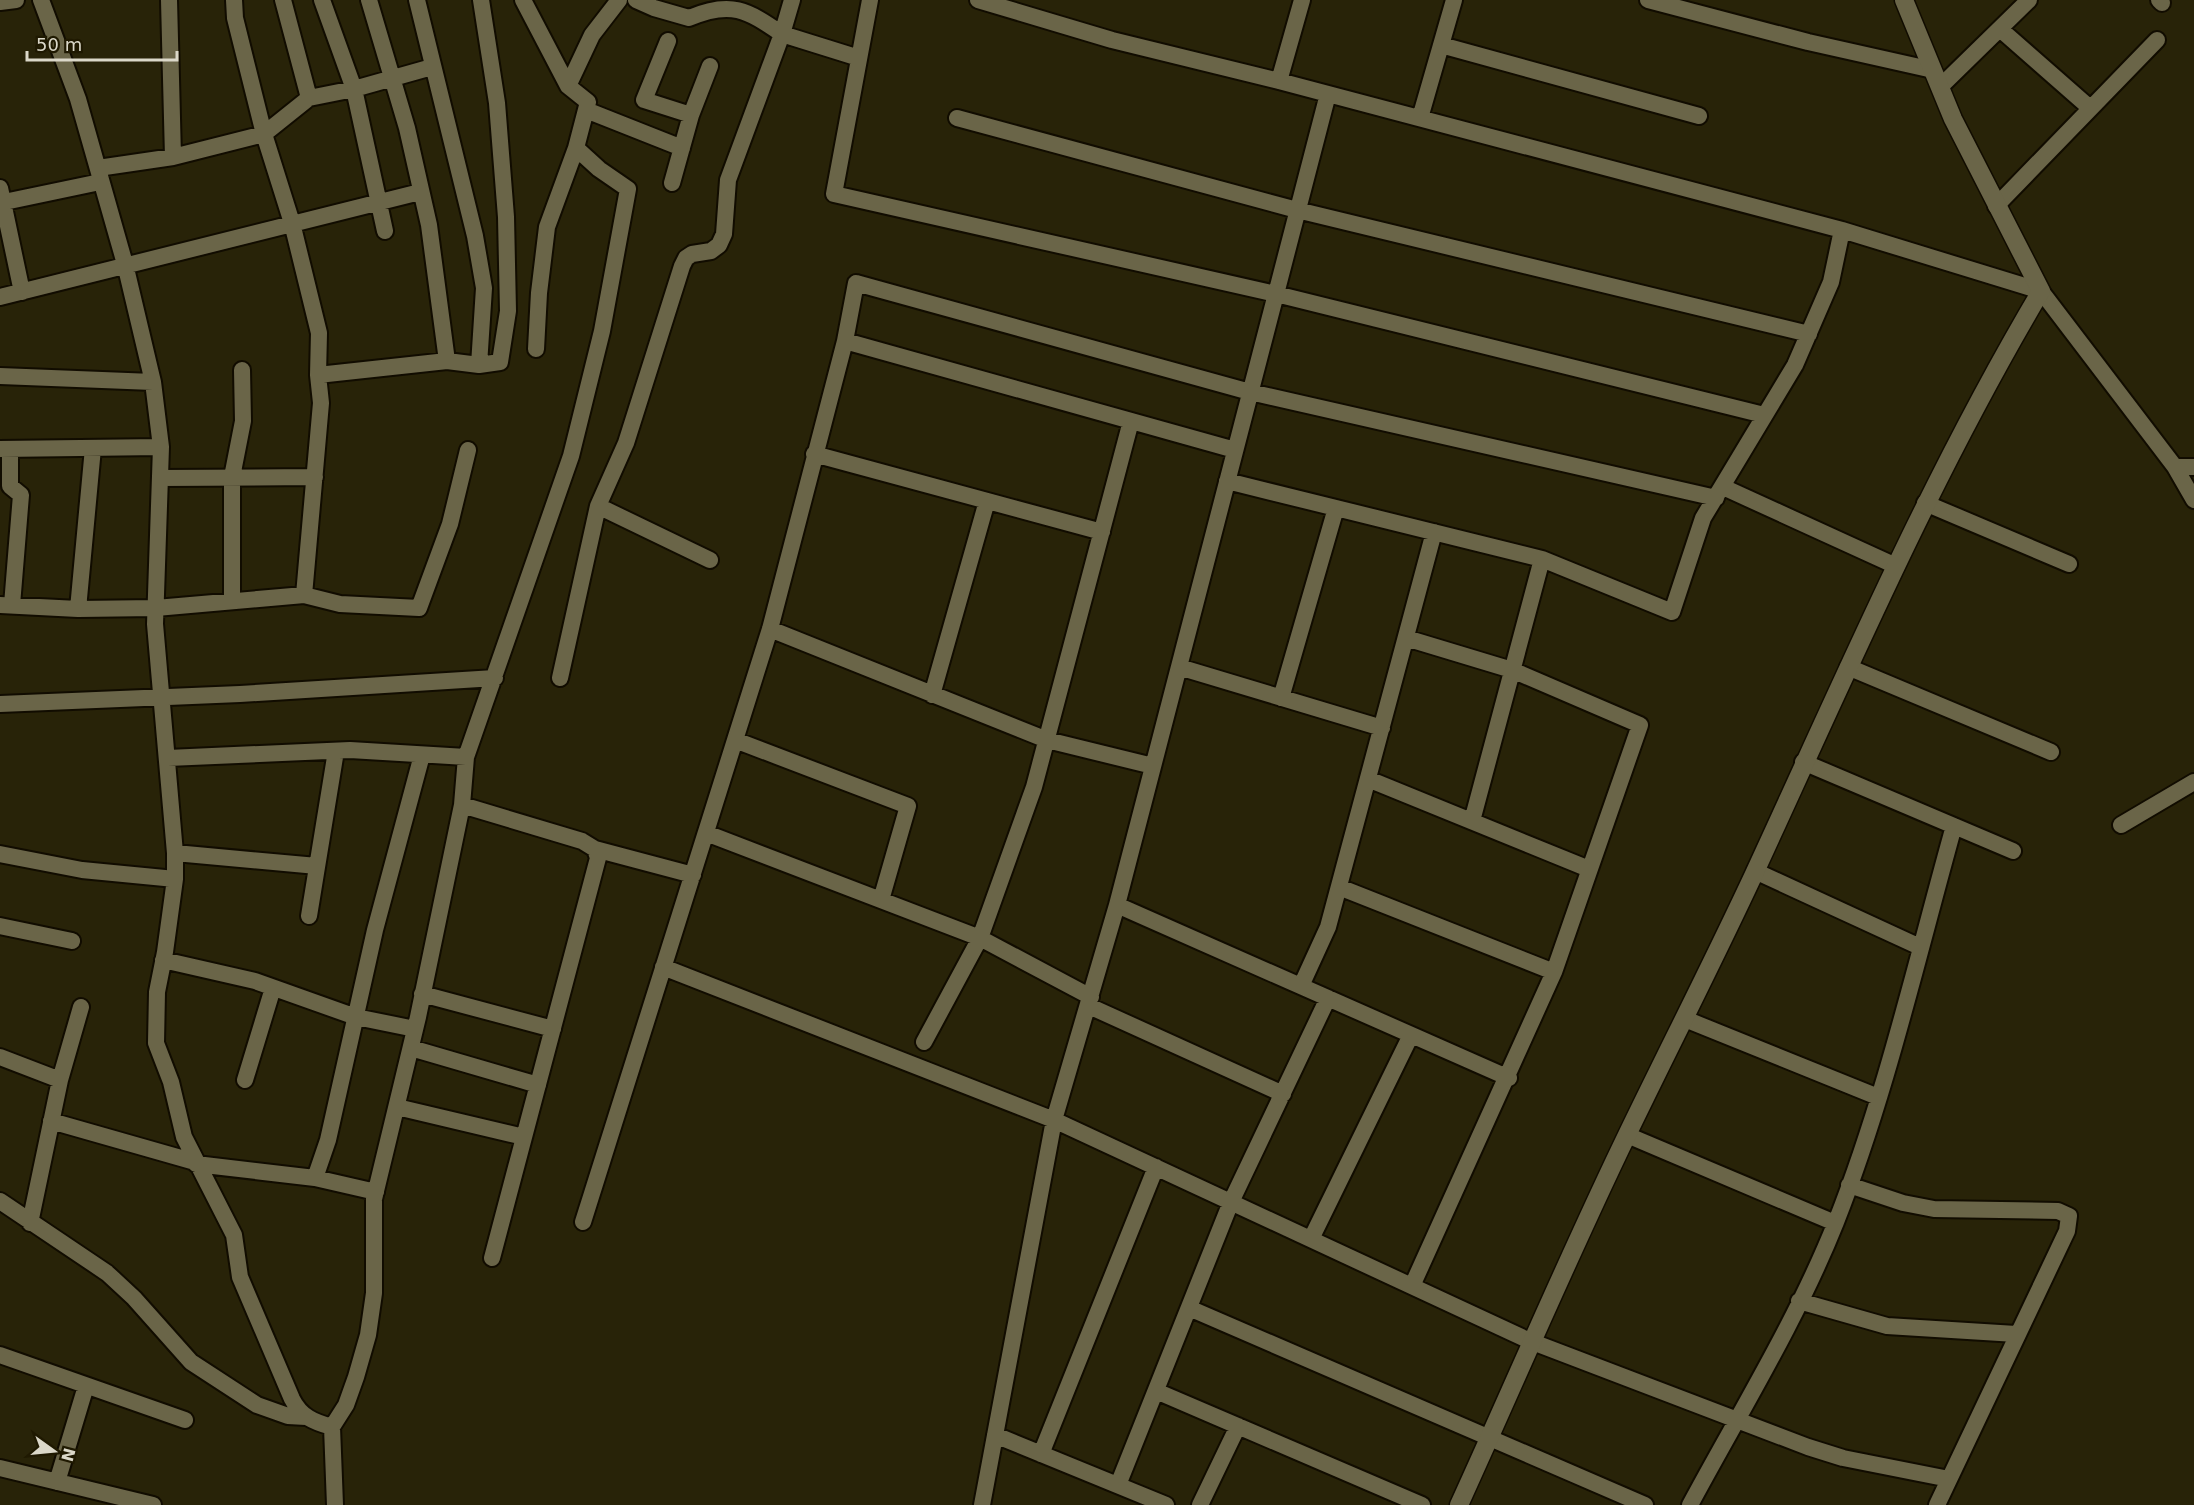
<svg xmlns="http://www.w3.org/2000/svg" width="2194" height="1505" font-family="'DejaVu Sans',sans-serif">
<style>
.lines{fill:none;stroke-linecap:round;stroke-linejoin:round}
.street-casing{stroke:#110c00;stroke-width:20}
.secondary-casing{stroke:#110c00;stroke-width:21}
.street{stroke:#6a6548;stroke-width:16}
.secondary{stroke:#6a6548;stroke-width:18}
</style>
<rect width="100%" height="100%" fill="#282308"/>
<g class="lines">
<defs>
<path id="street" d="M41,0L78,99L125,264L153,382L161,447L155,624L175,853V879L165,952L157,992L156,1043L171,1082L184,1137L234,1235L240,1277L292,1399C301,1417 314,1422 332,1427L335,1505
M169,0L173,157
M234,0L235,18L264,134L292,223L319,333L318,375L321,403L304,595
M283,0L309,98
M322,0L354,89L385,231
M369,0L407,128L429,225L447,361
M417,0L475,236L484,288L479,365
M636,0L654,8L689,18C731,0 747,10 782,34L792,0
M870,0L834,194L1276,294L1764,415
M978,0L1112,40L1279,81L1842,230L2041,291L2175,467L2194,500
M1648,0L1808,42L1933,70
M2159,0L2162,3
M0,2L16,0
M2000,29L2090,108
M668,41L644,100L691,115
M1441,45L1699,116
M1279,81L1302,0
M568,86L592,35L619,0
M1940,87L2029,0
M586,110L682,148
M957,118L1297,210L1809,334
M1420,118L1454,0
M98,168L173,157L264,134L309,98L354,89L432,67
M672,183L691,115L710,66
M0,188L22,292
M0,203L100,182
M1996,206L2157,40
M0,297L420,192
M845,341L1235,450
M536,349L539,293L547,227L576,148
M318,375L447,361L479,365L500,362L508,311L506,217L497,103L481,0
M0,376L153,382
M0,449L161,447
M10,450V486L21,495L12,605
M814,454L1102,532
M2175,467H2194
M160,478L315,477
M1227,481L1542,559L1672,612L1703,518L1795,365L1831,282L1842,230
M1723,487L1896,566
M1925,503L2069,564
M598,506L710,560
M232,601V477L243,421L242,370
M0,605L78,609L156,608L304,595L340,604L419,608L450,524L468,450
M78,609L93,448
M770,629L1047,740L1153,766
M1406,638L1512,670L1640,725L1554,972L1412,1286
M1179,667L1382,728
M1848,667L2051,752
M560,678L598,506L626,443L682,266L686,258L692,254L711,251L719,245L724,234L728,180L782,34L859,58
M932,695L987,501
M1281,698L1336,508
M0,704L240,694L495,678
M735,740L908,806L881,900
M168,758L350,750L466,757
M1803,762L2013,851
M1368,779L1589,869
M462,805L582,841L595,849L598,858L492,1258
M1472,821L1542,559
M2121,825L2194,782
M706,833L980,938L1091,997
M595,849L693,875
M175,853L317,866
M0,854L82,870L175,879
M1755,871L1920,947
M1339,887L1554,972
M1117,905L1509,1078
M309,916L336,751
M0,926L72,941
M163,960L255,981L356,1017L415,1029
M663,967L1054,1120L1530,1341L1808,1447L1843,1458L1949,1479
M1301,986L1328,927L1434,532
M422,994L553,1029
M1089,1006L1283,1094
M1685,1019L1878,1097
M924,1042L980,938L1034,787L1131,421
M411,1048L538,1085
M0,1057L60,1080
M245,1080L273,988
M397,1107L524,1137
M51,1121L195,1162
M1627,1135L1835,1223
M196,1164L315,1178L376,1192
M315,1178L328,1140L375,930L422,755
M1849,1185L1903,1203L1934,1209L2058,1211L2069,1216L2067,1231L1937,1505
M0,1201L107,1273L134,1298L191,1362L257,1405L288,1416L306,1417
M583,1222L770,629L845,341L856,283L1250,392L1716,498
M30,1223L60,1080L81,1007
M1311,1239L1411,1035
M1799,1301L1887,1326L2016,1334
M1189,1308L1645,1505
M0,1355L185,1420
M1156,1391L1422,1505
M332,1427L346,1405L356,1377L368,1335L374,1293V1199L418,1017L462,805L466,757L571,456L602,331L628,189L599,169L576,148L588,102L568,86L523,0
M995,1435L1166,1505
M1041,1454L1156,1167
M0,1468L153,1505
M57,1482L86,1386
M1118,1485L1231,1202L1328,998
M982,1505L1054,1120L1117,905L1328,94
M1200,1505L1238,1426
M1690,1505C1740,1412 1797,1320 1836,1222C1886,1095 1917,958 1954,826"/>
<path id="secondary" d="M1459,1505C1515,1382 1568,1257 1627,1135C1669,1048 1713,962 1754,874C1845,677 1930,478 2041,291L1953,119L1904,0"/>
</defs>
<!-- street casing -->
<use href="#street" class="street-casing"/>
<!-- secondary casing -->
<use href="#secondary" class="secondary-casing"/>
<!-- street -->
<use href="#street" class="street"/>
<!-- secondary -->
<use href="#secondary" class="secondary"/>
</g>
<!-- north arrow -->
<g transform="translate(54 1451) rotate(105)" stroke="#1f1901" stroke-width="4.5" paint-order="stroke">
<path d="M0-4.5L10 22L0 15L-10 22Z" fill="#dbd8c9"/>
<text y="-9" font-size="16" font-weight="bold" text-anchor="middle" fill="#dbd8c9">N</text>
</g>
<!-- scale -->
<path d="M27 51v9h150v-9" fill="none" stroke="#dbd8c9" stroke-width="3"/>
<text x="36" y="51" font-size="18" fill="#dbd8c9" stroke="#1f1901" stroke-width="4.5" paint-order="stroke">50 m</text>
</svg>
